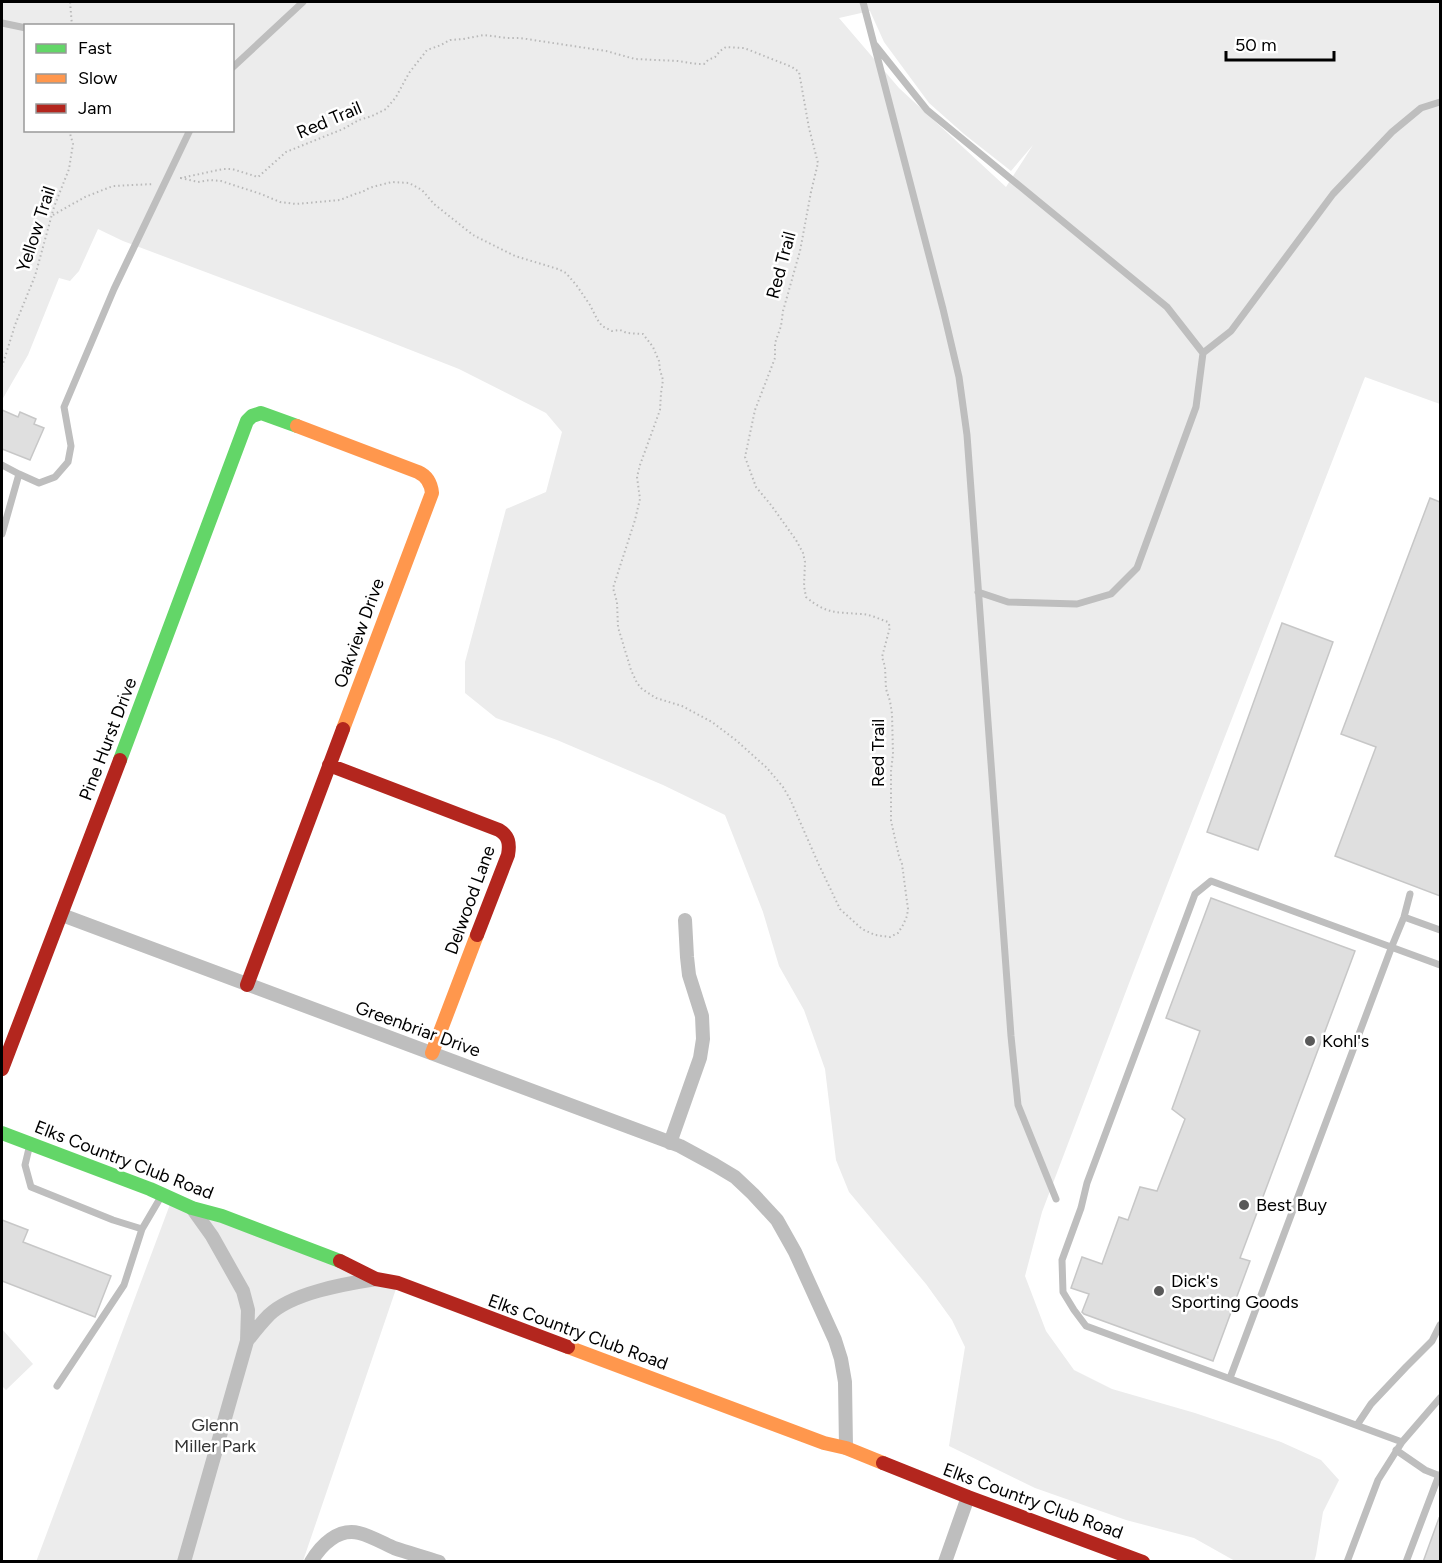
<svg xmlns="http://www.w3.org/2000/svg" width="1442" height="1563" font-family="Figtree,sans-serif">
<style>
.green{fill:#ececec;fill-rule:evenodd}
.building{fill:#dfdfdf;stroke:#c7c7c7;stroke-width:1.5}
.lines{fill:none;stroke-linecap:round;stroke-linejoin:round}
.path{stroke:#b9b9b9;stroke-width:2;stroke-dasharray:1.5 3;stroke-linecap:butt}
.lane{stroke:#bebebe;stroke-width:7}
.street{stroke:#bebebe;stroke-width:14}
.fast{stroke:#63d668;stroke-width:14}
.slow{stroke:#ff974d;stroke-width:14}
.jam{stroke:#b3261e;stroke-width:14}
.poi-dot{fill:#595959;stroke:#fff;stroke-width:2}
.labels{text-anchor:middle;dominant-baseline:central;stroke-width:5;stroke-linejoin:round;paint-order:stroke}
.street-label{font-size:18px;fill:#000;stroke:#fff}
.poi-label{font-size:18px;fill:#000;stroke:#fff;text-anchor:start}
.park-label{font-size:18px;fill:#333;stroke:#fff}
</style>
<rect width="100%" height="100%" fill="#fff"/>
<!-- green -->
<path class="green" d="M2,2H1440V404L1365,377L1136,965L1042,1212L1025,1276L1046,1331L1074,1370L1112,1389L1195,1413L1281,1442L1321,1460L1339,1480L1323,1512L1316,1555L1314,1561H1235L1194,1538L1126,1520L1035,1488L949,1446L965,1347L952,1320L926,1284L849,1192L836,1160L825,1069L804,1010L779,966L763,912L725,815L663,785L557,740L496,718L465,693V662L506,509L546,492L562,432L546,413L459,369L357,329L123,241L98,229L79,271L70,281L59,278L28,355L2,400ZM870,11L884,42L929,103L964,134L1011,171L1033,145L1006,187L899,88L839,18ZM26,26H232V130H26Z
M172,1199L398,1283L303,1561L36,1562Z
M2,1329L33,1364L6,1390L2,1386Z"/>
<!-- building -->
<path class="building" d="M2,410L18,417L20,412L36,419L34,424L44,428L30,460L2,449Z
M1430,498L1440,502V896L1335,856L1376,747L1341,734Z
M1282,623L1333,642L1258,850L1207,832Z
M1211,898L1355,951L1240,1258L1250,1261L1213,1361L1084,1314L1082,1312L1089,1294L1071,1288L1082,1257L1102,1264L1119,1217L1128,1220L1140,1187L1157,1191L1185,1119L1172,1109L1200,1031L1166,1018Z
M2,1220L28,1230L23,1242L111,1276L95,1317L2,1281Z
M1439,1518L1440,1519V1562H1423Z"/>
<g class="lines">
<!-- path -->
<path class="path" d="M70,2L72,26
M180,178H181L223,169H232L258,177L286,152L343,129L359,120L372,116L386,109L396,97L409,73L427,50L441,45L450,40L463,39L484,35L507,38H520L606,51L635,59L678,61L697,64H704L708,60L715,57L720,51L726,47L744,48L792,67L799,72L809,128L818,163L811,192L800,251L783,311L781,326L775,343V358L755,410L745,457L756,487L771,505L796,540L803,553L805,562L804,586L806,597C826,614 836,612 860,614C870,614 879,619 888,622L890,627L882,657L885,667L886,689L890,701L892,714L893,754L891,771V821L899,856L902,864L908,909L907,916L903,925L898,933L890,937L875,935L862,929L840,909L819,865L790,799L783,787L767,768L737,741L712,722L682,706L656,698L642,689L637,683L631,670L618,627L617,602L613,588L635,520L640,499L637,477L640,465L660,410L661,393L663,380L660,370L659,361L653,347L643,334L627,333L620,330L612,331L602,326L597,319L590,305L577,286L566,273L558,269L515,256L473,235L434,204L422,190L409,183L392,182L376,186L369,188L362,192L355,194L340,200L296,204L280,202L261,194L221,181L210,180L198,182L181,178
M53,215L85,197L113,186L154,184
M2,367L15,325L35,276L54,207L69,169L73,144L69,130"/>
<!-- lane -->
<path class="lane" d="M863,2L943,309L959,377L967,435L1011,1036L1018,1105L1056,1199
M2,23L26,28
M875,45L927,110L1167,307L1203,353
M232,68L303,2
M2,465L19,474
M2,534L19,474L39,483L55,477L68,462L71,446L64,407L114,289L190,130
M978,592L1008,602L1077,604L1111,594L1137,568L1196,407L1203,353L1231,331L1333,194L1392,132L1421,108L1440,102
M1404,917L1440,930
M30,1144L25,1165L31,1187L113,1220L142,1229
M1230,1378L1392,946L1404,917L1410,894
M57,1386L124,1285L142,1229L162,1195
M1357,1425L1371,1404L1406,1367L1432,1341L1440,1325
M1402,1442L1086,1326L1074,1310L1063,1292L1062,1260L1081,1208L1087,1183L1195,894L1211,881L1440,965
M1396,1450L1425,1470L1440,1476
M1347,1562L1378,1480L1402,1442L1440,1398
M1406,1562L1439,1475"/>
<!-- street -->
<path class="street" d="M62,915L680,1146L715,1165L735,1177L753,1194L777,1220L795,1252L835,1340L841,1359L845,1382L846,1448
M670,1143L700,1058L703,1039L702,1016L689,975L687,957L685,920
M192,1208L212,1236L243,1291L248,1310L247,1341
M184,1562L247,1341C254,1332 261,1323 269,1315C292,1293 344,1284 376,1279
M311,1562C321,1545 338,1528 359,1533C371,1536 383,1543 394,1548C409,1553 424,1557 439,1562
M945,1562L968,1497"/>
<!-- fast -->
<path class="fast" d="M120,760L247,421L252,416L261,413L297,426
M2,1133L150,1189L192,1208L222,1216L340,1261"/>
<!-- slow -->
<path class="slow" d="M297,426L418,472C427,476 431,483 432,493L343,729
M432,1053L477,935
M568,1347L824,1443L846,1448L883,1463"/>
<!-- jam -->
<path class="jam" d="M329,765L499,830C509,836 510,844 508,855L477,935
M247,985L343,729
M2,1069L120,760
M340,1261L376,1279L398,1283L568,1347
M883,1463L968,1497L1143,1562"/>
</g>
<!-- markers -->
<g class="poi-dot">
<circle cx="1310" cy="1041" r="6"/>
<circle cx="1244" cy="1205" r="6"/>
<circle cx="1159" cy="1291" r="6"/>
</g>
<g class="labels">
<!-- street labels -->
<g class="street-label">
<text transform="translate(329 120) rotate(-23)">Red Trail</text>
<text transform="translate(36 229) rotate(-72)">Yellow Trail</text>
<text transform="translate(781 265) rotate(-75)">Red Trail</text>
<text transform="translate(359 633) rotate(-70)">Oakview Drive</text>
<text transform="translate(108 739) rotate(-69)">Pine Hurst Drive</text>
<text transform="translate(878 753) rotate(-90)">Red Trail</text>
<text transform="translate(470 900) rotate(-70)">Delwood Lane</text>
<text transform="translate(418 1029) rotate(20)">Greenbriar Drive</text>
<text transform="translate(124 1160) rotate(21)">Elks Country Club Road</text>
<text transform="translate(578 1332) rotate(20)">Elks Country Club Road</text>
<text transform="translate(1033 1501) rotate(20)">Elks Country Club Road</text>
</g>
<!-- poi labels -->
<g class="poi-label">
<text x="1322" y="1041">Kohl's</text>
<text x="1256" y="1205">Best Buy</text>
<text x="1171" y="1281">Dick's<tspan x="1171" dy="21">Sporting Goods</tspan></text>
</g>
<!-- park labels -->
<g class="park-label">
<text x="215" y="1425">Glenn<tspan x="215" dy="21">Miller Park</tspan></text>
</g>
</g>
<!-- border -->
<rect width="1442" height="1563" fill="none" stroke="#000000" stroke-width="6"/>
<!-- legend -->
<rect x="24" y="24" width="210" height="108" fill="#ffffff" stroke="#999999" stroke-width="1.5"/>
<rect x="36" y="44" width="30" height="9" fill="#63d668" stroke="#999999" stroke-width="1.5"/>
<text x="78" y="54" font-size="18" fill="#000000">Fast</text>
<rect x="36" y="74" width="30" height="9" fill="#ff974d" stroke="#999999" stroke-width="1.5"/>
<text x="78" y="84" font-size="18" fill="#000000">Slow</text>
<rect x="36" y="104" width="30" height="9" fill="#b3261e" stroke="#999999" stroke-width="1.5"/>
<text x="78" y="114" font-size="18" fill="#000000">Jam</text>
<!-- scale -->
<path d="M1226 51v9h108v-9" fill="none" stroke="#000000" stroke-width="3"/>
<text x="1235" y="51" font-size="18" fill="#000000" stroke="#ffffff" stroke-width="4.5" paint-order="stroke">50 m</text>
</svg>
